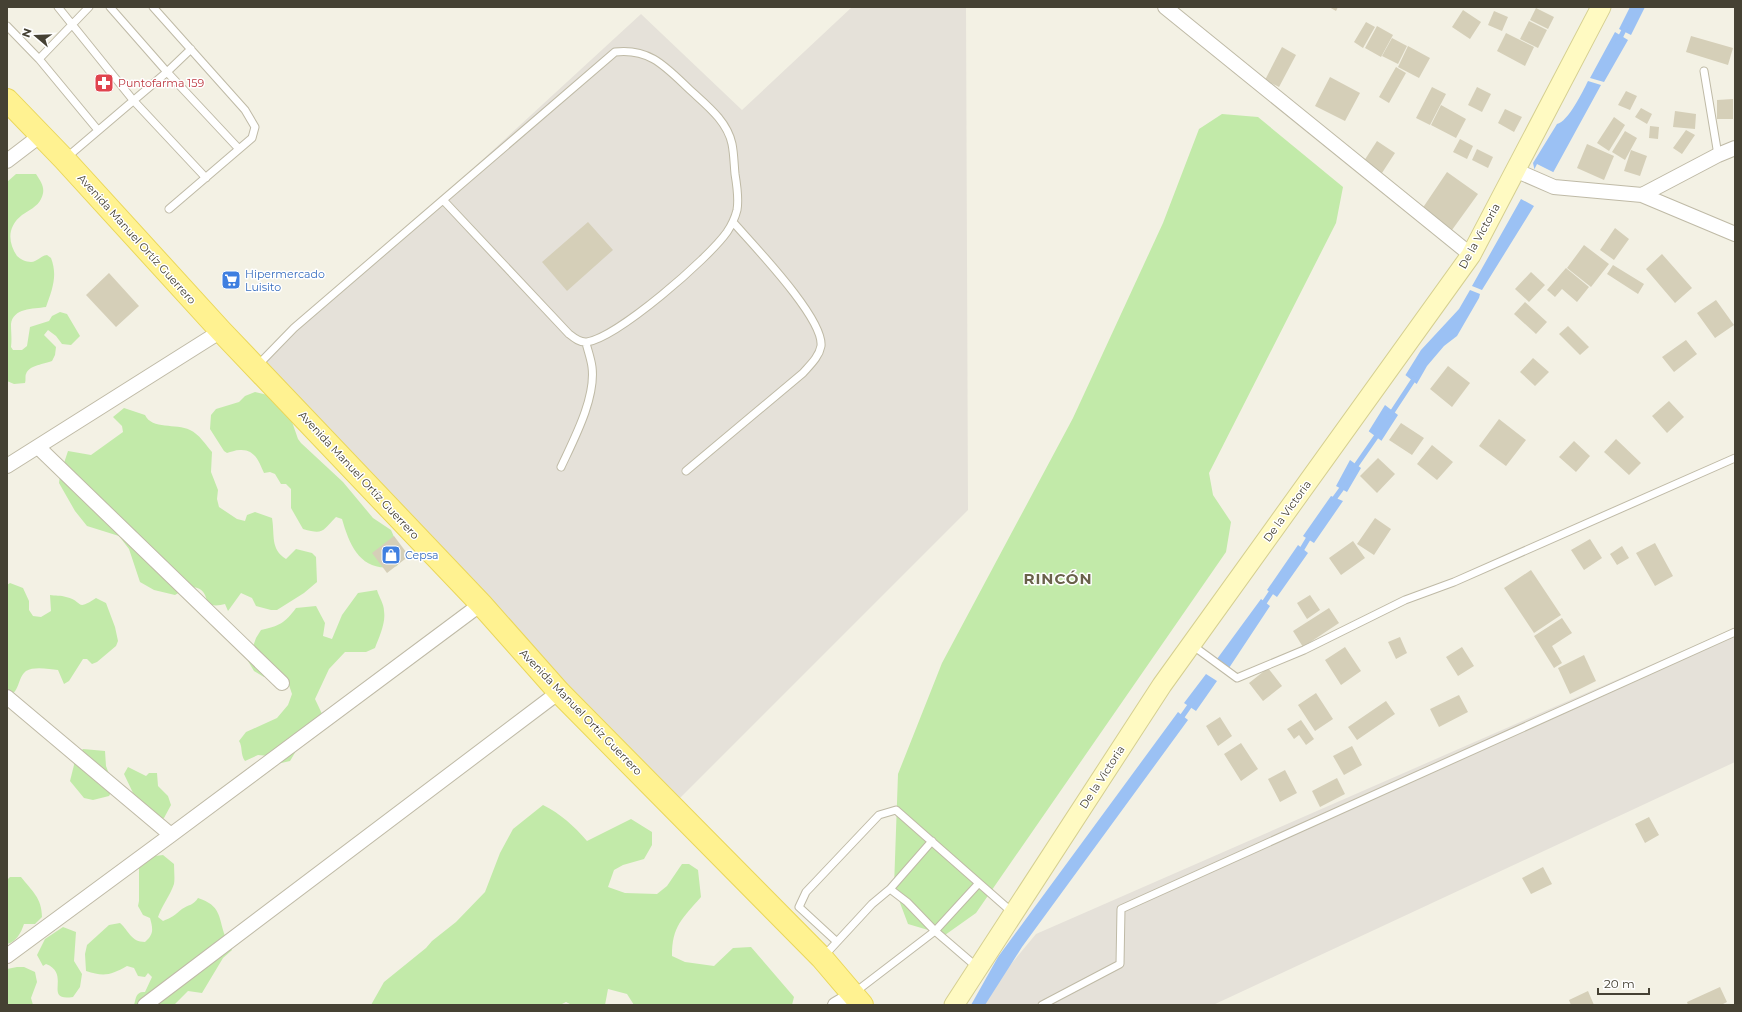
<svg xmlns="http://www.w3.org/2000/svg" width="1742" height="1012" font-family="Montserrat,sans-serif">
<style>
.industrial{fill:#e5e1d9}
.green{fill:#c2eaa9}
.water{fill:#9bc1f4}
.pier{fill:#f3f1e4}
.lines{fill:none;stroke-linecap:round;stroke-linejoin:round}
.stream{stroke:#9bc1f4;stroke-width:5}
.building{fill:#d5cfb8}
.lane-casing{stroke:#bfbaa6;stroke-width:9}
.street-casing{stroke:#bfbaa6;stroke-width:16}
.secondary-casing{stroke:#d5cf90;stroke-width:21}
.primary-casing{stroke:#ead75a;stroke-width:24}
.lane{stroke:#fff;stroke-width:7}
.street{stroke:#fff;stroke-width:14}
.secondary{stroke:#fffac2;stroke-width:19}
.primary{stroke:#fff291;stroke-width:22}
.labels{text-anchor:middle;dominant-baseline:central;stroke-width:3;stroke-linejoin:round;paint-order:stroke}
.health-label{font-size:11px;fill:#be3a42;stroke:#fff;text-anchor:start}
.street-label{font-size:11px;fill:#454133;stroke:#fff}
.shop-label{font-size:11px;fill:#366cbe;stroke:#fff;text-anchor:start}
.district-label{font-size:15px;font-weight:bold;letter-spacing:1px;fill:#69614a;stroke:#fff}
</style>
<rect width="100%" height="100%" fill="#f3f1e4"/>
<!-- industrial -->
<path class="industrial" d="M852,7H966L968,510L672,806L257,367L641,14L742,110Z
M1735,628V762L1213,1005H977L1036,934Z"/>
<!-- green -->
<path class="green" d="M1222,114L1258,117L1343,187L1336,223L1209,473L1213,495L1231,522L1226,552L976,913L945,935L908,924L894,887L898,774L942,663L1073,418L1163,223L1199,129Z
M16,174H36C42,183 46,189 41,199C38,206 28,211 22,215C8,226 7,241 17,256C20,259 26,262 31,262C37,262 40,256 47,255L51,258C58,276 52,290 46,307C33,309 13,308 11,324C11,332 12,339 11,347L13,350H22L27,346L30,327L49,321L52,316L60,312L67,314L80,336L71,345L62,344L56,336L48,330L44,335L56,347L55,355L52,361C45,364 29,365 26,374C25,376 26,380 25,383L14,384L7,381V182Z
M255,392L272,396L290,416L298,439L301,443L343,482L373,518L391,530L395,539L398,563L397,566C362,574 350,547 342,519L336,517C322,531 324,535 303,529L291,508V489L286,484H281L275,474L270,472L264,473C259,462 255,449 240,450C235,450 231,452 227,453L224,451L210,429L211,415L216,409L239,402L245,396Z
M124,408L145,415C152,430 176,423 190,430C199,434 206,445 212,452L211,472L218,490L217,499L219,507L237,519L245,521L247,515L255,512L272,518C275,535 270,549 286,559L296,549L312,553L316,557L317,582L304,593L277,610H271L256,606L252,598L241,593L228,611L225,604C221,605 216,606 212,605C207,603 207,600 205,595C198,581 184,590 175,595L154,590L140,582L129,549L119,536L87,526L75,511L59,483L60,475L68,451L91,455L123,432L122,426L113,417Z
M10,583L23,588L29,601V610L33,616L41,617L51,611L50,595C55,596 61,595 66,597C84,601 75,612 96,598L106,603L115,627L118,641L116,646L97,662L92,664L87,659H83L69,681L64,684L58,670C49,669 34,666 26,671C17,678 20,694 7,696V585Z
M377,590C379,597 384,604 384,611C386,623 379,637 375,648L366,652H345L329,669L315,699L323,716L299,746L290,761L277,764L269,756L258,755L245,761C240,754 243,747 239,741L246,732L277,718L288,705L292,694L288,682L275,674L264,677L254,671L248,661L256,638L261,630C279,626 285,623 296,608L316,606L325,623L323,636L332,639L342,615L358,593Z
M83,749L105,751L106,766L114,787L109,796L93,800L84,798L70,781L74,765L73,759Z
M128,767L146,776L149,773H157L158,786L168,796L171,805L164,818L156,821L134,795L124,774Z
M543,805C561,814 574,826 587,841L631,819L652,832V845L644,859L623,865L614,870L608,887L625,893L657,894L667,886L682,864H689L698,870L701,897C682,919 672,926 672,956L685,962L714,966L733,948L751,947L794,997L792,1005H634L627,994L608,989L605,1005H572L566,1002L560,1005H371L384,982L426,948L432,941L456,922L485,892L500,853L513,829Z
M163,855L174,864C174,871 175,878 174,884C170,896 162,905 158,917L163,921C171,918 175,915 182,909C188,905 194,905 198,898C221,906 218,915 225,936C227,941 230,945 232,950L223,958L202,993L188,991L174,1005H134C136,998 136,991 145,992L152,977L148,973L145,977L138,976L134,968L127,966C111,975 104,977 86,971L85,954L87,945L109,925L120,923C129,931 131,942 145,942C154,934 153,929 150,918L143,915L138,906L139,901V858Z
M10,877H21C32,891 42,898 42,917L35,924H24C21,933 16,942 7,944V880Z
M63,927L76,932L74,961L82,974L80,987L73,997C42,1002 72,974 46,964L43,966L37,955L45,939Z
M17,967H24L35,972L37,982L31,998L33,1005H7V969Z"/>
<!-- water -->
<path class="water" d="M1630,7H1645L1631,35L1619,29Z
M1615,32L1628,40L1604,82L1590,78Z
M1588,81L1601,85L1549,180L1535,172L1533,163L1557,124C1568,122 1583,91 1588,81Z
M1521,199L1534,206L1482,290L1472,286Z
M1470,290L1480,294L1479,298L1457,336L1444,346L1427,366L1415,387L1403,379L1421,350L1459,309Z
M1385,405L1398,415L1380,443L1367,434Z
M1350,460L1361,468L1347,492L1336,486Z
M1331,496L1343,501L1314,543L1303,536Z
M1298,545L1308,553L1277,597L1267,590Z
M1261,599L1270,606L1229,668L1217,659Z
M1206,674L1217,681L1196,711L1184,703Z
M1178,712L1188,720L1022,947L985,1005H971L998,957Z"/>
<!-- pier -->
<path class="pier" d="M1537,164L1555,173L1551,181L1533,172Z
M1404,374L1418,385L1416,388L1414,389L1402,380Z
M1367,430L1383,442L1381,444L1379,445L1366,435Z"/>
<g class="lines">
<!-- stream -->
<path class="stream" d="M1618,42L1626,26
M1389,417L1414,379
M1353,470L1378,434
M1332,502L1345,484
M1299,554L1311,534
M1262,606L1274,588
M1179,721L1193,701"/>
</g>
<!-- building -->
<path class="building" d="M1329,7H1338L1336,11Z
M1536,8L1554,17L1548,29L1530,20Z
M1463,10L1481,22L1470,39L1452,27Z
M1494,11L1508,17L1502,31L1488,25Z
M1529,21L1547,30L1538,48L1520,39Z
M1366,22L1375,27L1363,48L1354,42Z
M1377,26L1393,35L1381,57L1365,48Z
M1506,33L1534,47L1525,66L1497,51Z
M1691,36L1733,48L1728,65L1686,52Z
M1392,38L1407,46L1398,64L1382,56Z
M1408,46L1430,58L1419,78L1398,67Z
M1282,47L1296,55L1279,87L1265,80Z
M1396,67L1406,73L1389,103L1379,97Z
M1330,77L1360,93L1345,121L1315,106Z
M1432,87L1446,94L1430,125L1416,118Z
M1477,87L1491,94L1482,112L1468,105Z
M1626,91L1637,96L1630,110L1618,105Z
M1733,99V119H1717V100Z
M1441,105L1466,119L1456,138L1431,125Z
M1641,108L1652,114L1647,124L1635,117Z
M1505,109L1522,117L1514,132L1498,123Z
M1675,111L1696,114L1695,129L1673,127Z
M1614,117L1625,125L1609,151L1597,143Z
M1650,126L1659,127L1658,139L1649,138Z
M1686,130L1695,135L1682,154L1673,148Z
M1625,131L1637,138L1625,160L1612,152Z
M1460,139L1473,146L1467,159L1453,152Z
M1377,141L1395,153L1380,176L1362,164Z
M1587,144L1614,156L1604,180L1577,168Z
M1477,149L1493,157L1488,168L1472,160Z
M1631,150L1647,156L1640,176L1624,171Z
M1447,172L1478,194L1452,230L1422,209Z
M588,222L613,250L567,291L542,262Z
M1615,228L1629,239L1614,260L1600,250Z
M1584,245L1609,264L1591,287L1567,268Z
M1662,254L1692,288L1675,303L1646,269Z
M1613,265L1644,284L1638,294L1607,274Z
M1566,268L1589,287L1577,302L1562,289L1555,297L1547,290Z
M1531,272L1545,285L1529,302L1515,289Z
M109,273L139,306L116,327L86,295Z
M1716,300L1734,325L1715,338L1697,313Z
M1525,302L1547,322L1536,334L1514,314Z
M1568,326L1589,347L1580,355L1559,334Z
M1686,340L1697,354L1674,372L1662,357Z
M1533,358L1549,372L1535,386L1520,372Z
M1448,366L1470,383L1452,407L1430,389Z
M1669,401L1684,417L1667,433L1652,416Z
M1499,419L1526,440L1506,466L1479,446Z
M1401,423L1424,438L1412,455L1389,440Z
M1616,439L1641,463L1629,475L1604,452Z
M1574,441L1590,456L1576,472L1559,457Z
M1432,445L1453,462L1437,480L1417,464Z
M1378,458L1395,474L1377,493L1360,476Z
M1375,518L1391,529L1374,555L1357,544Z
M394,536L409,556L387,573L372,553Z
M1590,539L1602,558L1584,570L1571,550Z
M1353,541L1365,558L1341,575L1329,558Z
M1655,543L1673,576L1655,586L1636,553Z
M1622,546L1629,558L1617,565L1610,554Z
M1531,570L1561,615L1534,633L1504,588Z
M1310,595L1320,610L1307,619L1297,603Z
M1329,608L1339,623L1303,647L1293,631Z
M1562,618L1572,633L1552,646L1562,663L1554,668L1534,636Z
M1400,637L1407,653L1396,659L1388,642Z
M1345,647L1361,671L1341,685L1325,660Z
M1462,647L1474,666L1458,676L1446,657Z
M1584,655L1596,681L1570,694L1558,668Z
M1268,668L1282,686L1263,701L1249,683Z
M1316,693L1333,719L1315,731L1298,705Z
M1459,695L1468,712L1439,727L1430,709Z
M1386,701L1395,714L1357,740L1348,727Z
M1220,717L1232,736L1218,746L1206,726Z
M1301,720L1314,739L1306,745L1299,735L1294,739L1287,729Z
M1241,743L1258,769L1241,781L1224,754Z
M1352,746L1362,765L1344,775L1333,756Z
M1285,770L1297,793L1280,802L1268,779Z
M1337,778L1345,794L1320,807L1312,791Z
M1649,817L1659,835L1645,843L1635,824Z
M1543,867L1552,884L1531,894L1522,878Z
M1720,987L1727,1002L1721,1005H1688L1687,1002Z
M1588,991L1594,1005H1571L1569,1000Z"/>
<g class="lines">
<defs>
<path id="lane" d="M58,7L133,100L206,178
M110,7L167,72L239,149
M153,7L245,110L255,127L252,138L169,209
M7,26L39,59L97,129
M39,59L89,7
M1704,71L1718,155
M66,158L167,72L191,49
M258,365L294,328L615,52C649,48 665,66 688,88C705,104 727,120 732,144C734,154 734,164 735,174C737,186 739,199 737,210C735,218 731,226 727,232C708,259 618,337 587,342C580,343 574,338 569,334L444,201
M561,467C574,439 596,398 592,367C591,359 588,351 586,343
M686,471L803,373C810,365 819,357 821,346C824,318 752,244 733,222
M1192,645L1237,678L1304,650L1405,600L1454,582L1735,458
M890,889L932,841
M837,942L799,907L806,892L879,815L896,810L1013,913
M823,957L872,904L890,889L907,902L935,931L978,968
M854,993L935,931L979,883
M1042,1005L1120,964L1121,909L1735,632"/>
<path id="street" d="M1165,7L1471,255
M7,161L41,135
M1515,170L1554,187L1642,195L1718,155L1735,148
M1642,195L1735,234
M38,447L282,683
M7,466L221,331
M7,697L171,835
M7,956L171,835L481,604
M145,1005L559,692
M835,1005L852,995"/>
<path id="secondary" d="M954,1005L1162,685L1471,255L1601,7"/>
<path id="primary" d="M7,100L64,159L221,331L481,604L559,692L822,958L862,1005"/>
</defs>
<!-- lane casing -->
<use href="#lane" class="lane-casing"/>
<!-- street casing -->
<use href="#street" class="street-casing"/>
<!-- secondary casing -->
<use href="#secondary" class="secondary-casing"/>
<!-- primary casing -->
<use href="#primary" class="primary-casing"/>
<!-- lane -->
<use href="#lane" class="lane"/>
<!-- street -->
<use href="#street" class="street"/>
<!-- secondary -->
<use href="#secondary" class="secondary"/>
<!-- primary -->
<use href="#primary" class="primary"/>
</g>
<!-- icons -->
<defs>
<symbol id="pharmacy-square" viewBox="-11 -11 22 22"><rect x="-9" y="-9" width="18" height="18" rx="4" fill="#e0444e" stroke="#fff"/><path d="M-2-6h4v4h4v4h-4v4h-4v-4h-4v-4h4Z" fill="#fff"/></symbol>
<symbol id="supermarket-square" viewBox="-11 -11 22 22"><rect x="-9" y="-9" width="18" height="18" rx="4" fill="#3f7fe0" stroke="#fff"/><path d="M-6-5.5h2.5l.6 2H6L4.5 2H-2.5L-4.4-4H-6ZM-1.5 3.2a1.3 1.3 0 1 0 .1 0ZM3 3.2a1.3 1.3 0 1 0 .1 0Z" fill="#fff"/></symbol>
<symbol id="shop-square" viewBox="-11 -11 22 22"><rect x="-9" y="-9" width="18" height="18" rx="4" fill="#3f7fe0" stroke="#fff"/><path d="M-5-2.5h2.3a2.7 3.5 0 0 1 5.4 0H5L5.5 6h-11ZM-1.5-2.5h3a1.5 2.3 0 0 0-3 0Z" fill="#fff"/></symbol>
</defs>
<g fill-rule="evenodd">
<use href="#pharmacy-square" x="93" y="72" width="22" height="22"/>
<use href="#supermarket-square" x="220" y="269" width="22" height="22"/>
<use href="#shop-square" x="380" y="544" width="22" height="22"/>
</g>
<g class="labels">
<!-- health labels -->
<g class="health-label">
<text x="118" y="83">Puntofarma 159</text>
</g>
<!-- street labels -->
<g class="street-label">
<text transform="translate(1479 236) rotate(-61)">De la Victoria</text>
<text transform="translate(137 239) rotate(48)">Avenida Manuel Ortíz Guerrero</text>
<text transform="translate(359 475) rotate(47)">Avenida Manuel Ortíz Guerrero</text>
<text transform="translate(1287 511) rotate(-54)">De la Victoria</text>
<text transform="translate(581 712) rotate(46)">Avenida Manuel Ortíz Guerrero</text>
<text transform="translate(1102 777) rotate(-57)">De la Victoria</text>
</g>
<!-- shop labels -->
<g class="shop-label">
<text x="245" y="274">Hipermercado<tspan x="245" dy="13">Luisito</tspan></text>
<text x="405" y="555">Cepsa</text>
</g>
<!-- district labels -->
<g class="district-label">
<text x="1058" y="578">RINCÓN</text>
</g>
</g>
<!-- border -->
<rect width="1742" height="1012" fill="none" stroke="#454133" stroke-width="16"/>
<!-- north arrow -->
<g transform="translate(36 36) rotate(289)" stroke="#ffffff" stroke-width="3" paint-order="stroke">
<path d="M0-3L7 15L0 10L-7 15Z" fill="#454133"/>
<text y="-6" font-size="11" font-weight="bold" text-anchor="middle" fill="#454133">N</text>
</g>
<!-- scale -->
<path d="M1598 988v6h51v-6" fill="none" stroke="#454133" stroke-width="2"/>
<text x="1604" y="988" font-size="12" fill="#454133" stroke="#ffffff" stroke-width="3" paint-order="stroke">20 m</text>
</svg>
